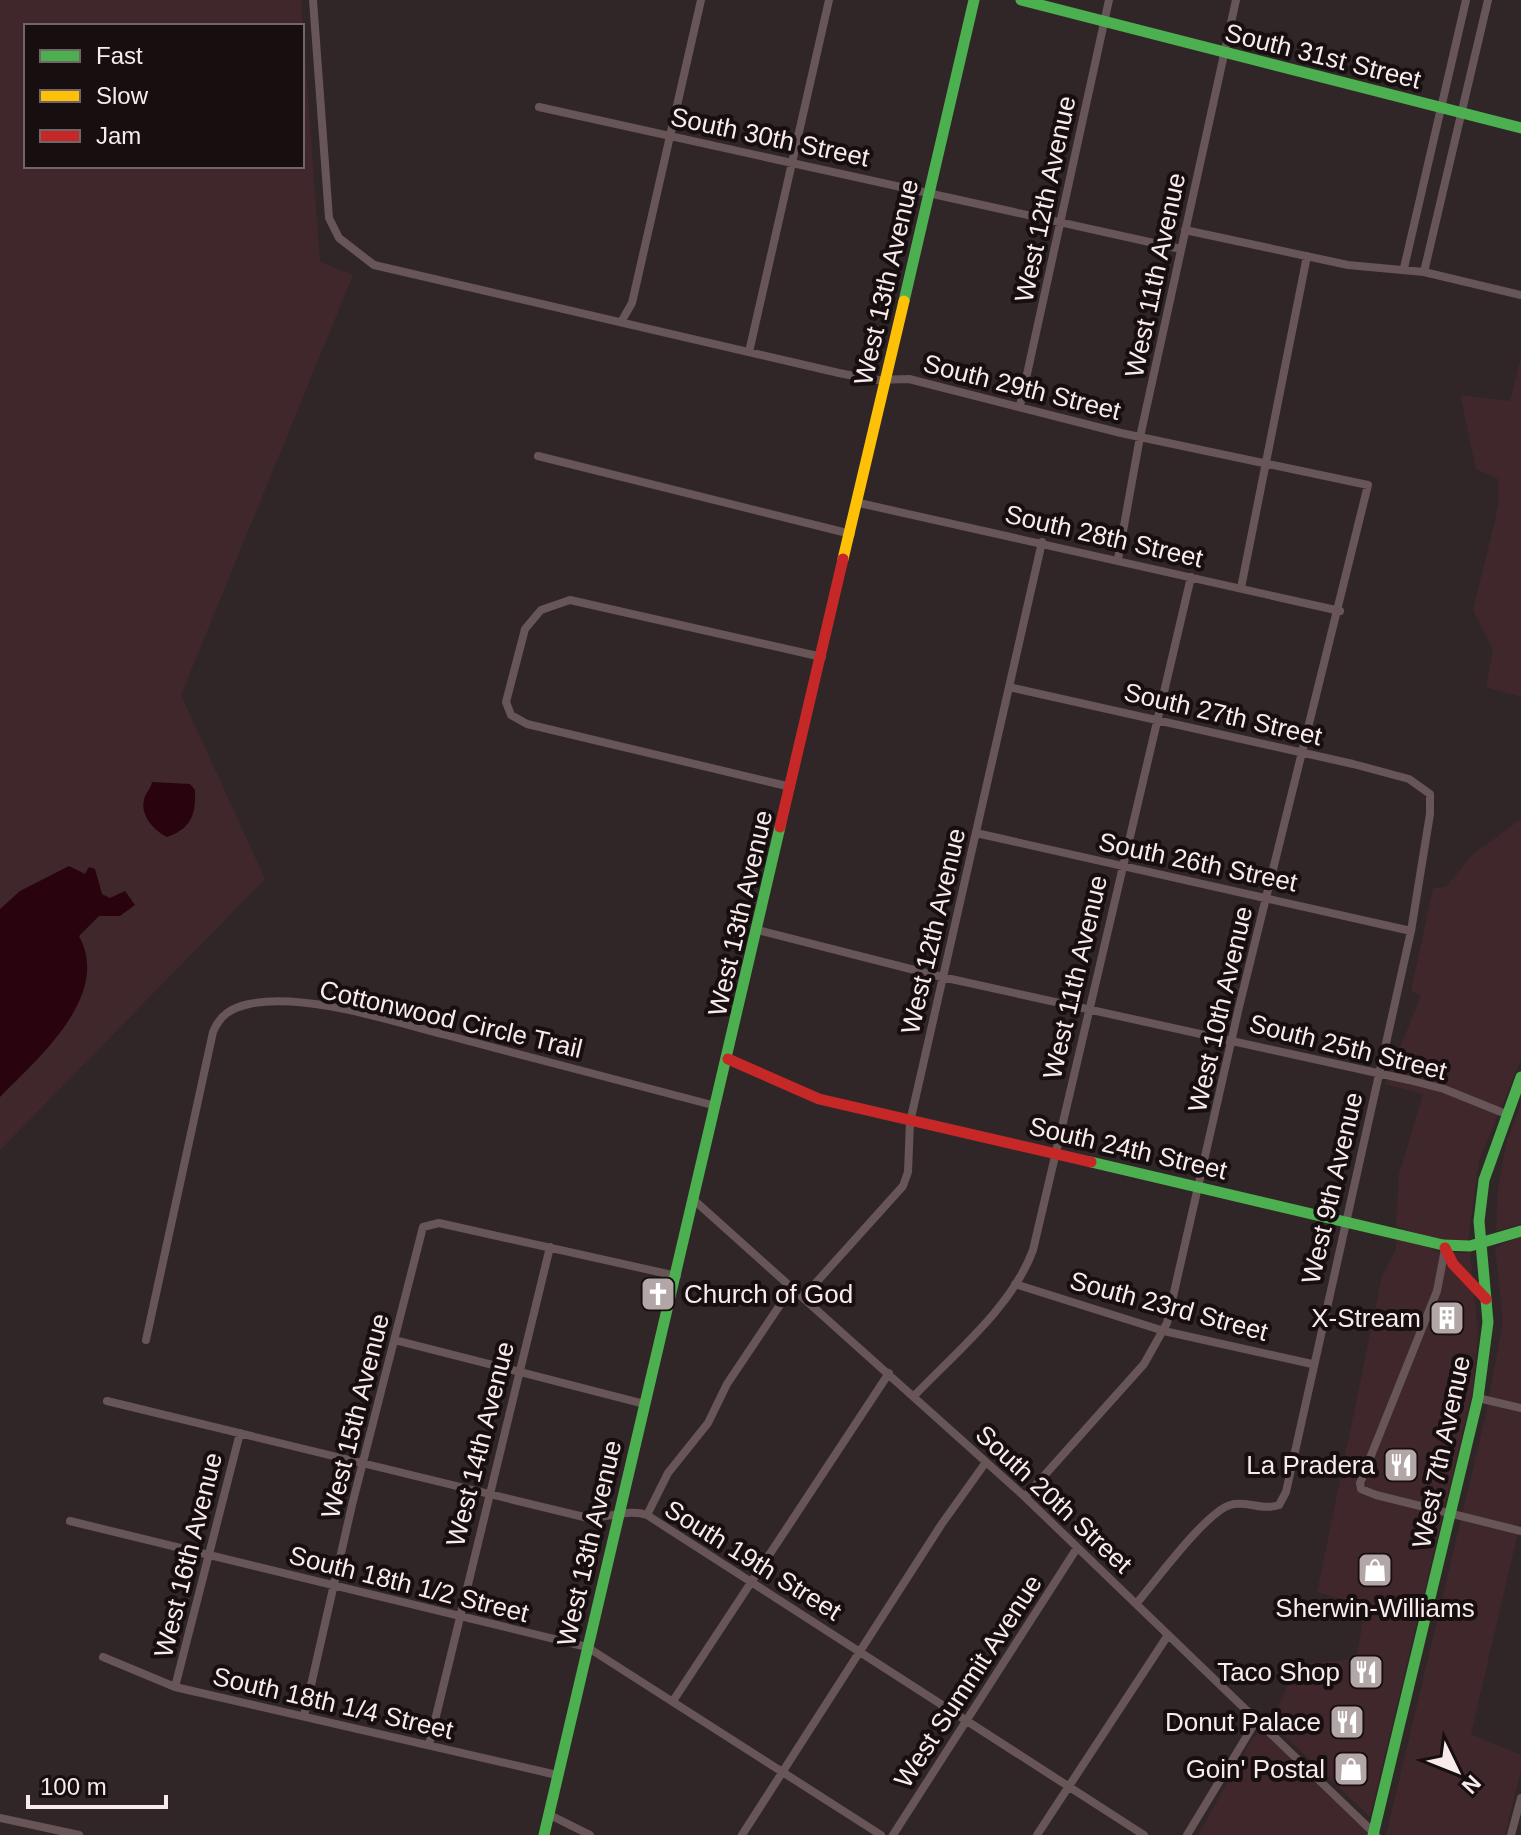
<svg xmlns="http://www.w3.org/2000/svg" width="1521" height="1835" font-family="Arial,sans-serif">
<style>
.built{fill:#3f272b;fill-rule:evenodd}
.water{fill:#29030d}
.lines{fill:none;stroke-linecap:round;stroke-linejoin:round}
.street{stroke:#675558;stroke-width:8}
.fast{stroke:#4caf50;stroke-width:11}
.slow{stroke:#ffc107;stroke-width:11}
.jam{stroke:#c62828;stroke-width:11}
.labels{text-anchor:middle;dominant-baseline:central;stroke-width:8;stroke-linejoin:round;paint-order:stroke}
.street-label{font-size:26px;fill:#f9ebec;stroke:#160e0f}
.poi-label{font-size:26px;fill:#f9ebec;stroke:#160e0f;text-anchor:end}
</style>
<rect width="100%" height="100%" fill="#302628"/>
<!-- built -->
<path class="built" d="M0,0H301L320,262L353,275L181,695L265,879L0,1150ZM26,26H302V166H26Z
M1521,357V697L1486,687L1493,650L1473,610L1499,503L1498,479L1476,469L1460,395L1510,401Z
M1521,819V1060L1479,1161L1468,1242L1444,1243L1396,1226L1399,1174L1423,1094L1385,1084L1421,996L1411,991L1433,888L1446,887L1471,856Z
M1521,1104V1224L1496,1231L1498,1187L1507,1140Z
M1396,1235L1442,1253H1470L1478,1333L1473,1389L1370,1817L1271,1723L1297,1664L1356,1659L1366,1606L1317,1592L1382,1276L1396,1249Z
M1521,1236V1519L1471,1734L1521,1755V1770L1505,1835H1386L1486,1414L1503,1320L1495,1248Z
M1259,1733L1265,1734L1367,1831L1366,1835H1198L1252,1739Z"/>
<!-- water -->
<path class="water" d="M152,782L190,784L195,790C196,815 191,829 167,837C154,831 140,815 144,800C145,793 151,789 152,782Z
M69,866L85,874L89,867L95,869L102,894L110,898L125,891L135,905L120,916H99L79,936C112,996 37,1059 0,1097V909L20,891Z"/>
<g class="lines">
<!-- street -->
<path class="street" d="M313,0L329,218L339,238L374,265L839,373L875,380L909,379L1121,433L1368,485L1239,1007L1167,1323L1144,1364L1025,1497
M539,107L1181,249
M1185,230L1348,265L1424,272L1521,295
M1404,268L1466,0
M1424,272L1488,0
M621,322L632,303L701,0
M749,352L829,0
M1020,406L1109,0
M538,456L851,534
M859,503L1340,611
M1118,559L1140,437L1236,0
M1241,588L1307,256
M1009,687L1353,764L1409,779L1430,794V814L1411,931L1286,1492L1279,1505C1262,1511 1246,1500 1230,1505C1205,1513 1155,1582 1136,1604
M791,787L527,724L511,715L506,702L525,629L541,610L570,600L822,657
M976,833L1411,931
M758,930L942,977L1409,1080L1444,1089L1506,1114
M695,1201L1025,1497L1376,1835
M1445,1249L1437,1291L1360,1483L1361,1489L1376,1495L1521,1531
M1015,1284L1164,1331L1312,1364
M804,1296L903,1186L908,1172L910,1122L1042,542
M146,1340L213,1032C220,1015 231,1008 249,1004C303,992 392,1021 446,1035C536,1059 626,1082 716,1106
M395,1340L645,1404
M914,1396C955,1353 1012,1307 1033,1250L1191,577
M1478,1398L1521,1408
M107,1401L584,1517C605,1520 627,1508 647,1515L1144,1835
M647,1515L668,1473L708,1423L727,1384L792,1287
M70,1521L587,1647L881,1835
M103,1657L175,1687L557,1775
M175,1687L240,1433
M673,1701L889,1373
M304,1716L352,1505L423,1227L439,1223L677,1276
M429,1745L550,1247
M548,1814L590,1835
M0,1818L79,1835
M742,1835L941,1525L986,1462
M893,1835L1077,1548
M1037,1835L1168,1635
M1187,1835L1256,1721
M1511,1835L1521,1798"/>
<!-- fast -->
<path class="fast" d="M1021,0L1521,128
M904,301L974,0
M1091,1162L1443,1245L1470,1246L1521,1231
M544,1835L780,827
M1373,1835L1478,1398L1488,1322L1479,1221L1484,1180L1521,1077"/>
<!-- slow -->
<path class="slow" d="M843,559L904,301"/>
<!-- jam -->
<path class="jam" d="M780,827L843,559
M728,1059L819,1099L1091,1162
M1445,1248L1453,1264L1486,1299"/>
</g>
<!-- icons -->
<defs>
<symbol id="church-square" viewBox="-11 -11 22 22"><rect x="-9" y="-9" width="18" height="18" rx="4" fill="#b3a6a7" stroke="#160e0f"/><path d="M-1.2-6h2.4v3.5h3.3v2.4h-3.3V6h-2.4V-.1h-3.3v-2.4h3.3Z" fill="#fff"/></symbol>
<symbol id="building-square" viewBox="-11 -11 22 22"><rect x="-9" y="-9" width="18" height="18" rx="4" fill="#b3a6a7" stroke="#160e0f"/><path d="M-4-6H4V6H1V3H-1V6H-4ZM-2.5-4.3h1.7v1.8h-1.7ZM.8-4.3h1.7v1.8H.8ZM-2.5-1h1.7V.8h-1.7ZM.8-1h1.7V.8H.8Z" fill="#fff"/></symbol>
<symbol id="restaurant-square" viewBox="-11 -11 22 22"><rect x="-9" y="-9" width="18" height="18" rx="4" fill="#b3a6a7" stroke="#160e0f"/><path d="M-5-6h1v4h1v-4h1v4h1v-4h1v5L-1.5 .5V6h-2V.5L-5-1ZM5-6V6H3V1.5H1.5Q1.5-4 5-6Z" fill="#fff"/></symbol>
<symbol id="shop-square" viewBox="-11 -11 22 22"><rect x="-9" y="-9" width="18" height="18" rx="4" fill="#b3a6a7" stroke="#160e0f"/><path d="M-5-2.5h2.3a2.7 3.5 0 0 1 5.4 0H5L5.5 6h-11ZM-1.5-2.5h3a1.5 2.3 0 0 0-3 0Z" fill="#fff"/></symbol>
</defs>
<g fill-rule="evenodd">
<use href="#church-square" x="638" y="1274" width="40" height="40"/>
<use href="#building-square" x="1427" y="1298" width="40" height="40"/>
<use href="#restaurant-square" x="1381" y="1445" width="40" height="40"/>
<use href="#shop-square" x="1355" y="1550" width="40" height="40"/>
<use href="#restaurant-square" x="1346" y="1652" width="40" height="40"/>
<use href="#restaurant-square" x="1327" y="1702" width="40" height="40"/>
<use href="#shop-square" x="1331" y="1749" width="40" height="40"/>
</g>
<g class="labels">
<!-- street labels -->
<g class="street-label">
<text transform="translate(1323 56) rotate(14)">South 31st Street</text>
<text transform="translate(770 137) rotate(12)">South 30th Street</text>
<text transform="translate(1045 199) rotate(-78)">West 12th Avenue</text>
<text transform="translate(1155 275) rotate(-78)">West 11th Avenue</text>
<text transform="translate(886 282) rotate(-77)">West 13th Avenue</text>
<text transform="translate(1022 387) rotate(14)">South 29th Street</text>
<text transform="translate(1104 536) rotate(13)">South 28th Street</text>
<text transform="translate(1223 714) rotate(13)">South 27th Street</text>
<text transform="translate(1198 862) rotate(12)">South 26th Street</text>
<text transform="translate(740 913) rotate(-77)">West 13th Avenue</text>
<text transform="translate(933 931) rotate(-77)">West 12th Avenue</text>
<text transform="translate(1075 977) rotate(-77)">West 11th Avenue</text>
<text transform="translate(1220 1009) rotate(-77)">West 10th Avenue</text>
<text transform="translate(451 1019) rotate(13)">Cottonwood Circle Trail</text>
<text transform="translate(1348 1047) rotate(14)">South 25th Street</text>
<text transform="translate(1128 1148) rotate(13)">South 24th Street</text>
<text transform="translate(1332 1188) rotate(-77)">West 9th Avenue</text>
<text transform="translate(1169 1306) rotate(15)">South 23rd Street</text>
<text transform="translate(355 1416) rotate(-76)">West 15th Avenue</text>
<text transform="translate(480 1444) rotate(-76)">West 14th Avenue</text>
<text transform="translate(1441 1452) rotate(-78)">West 7th Avenue</text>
<text transform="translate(1054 1499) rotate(43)">South 20th Street</text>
<text transform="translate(589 1543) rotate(-77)">West 13th Avenue</text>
<text transform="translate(188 1555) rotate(-76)">West 16th Avenue</text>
<text transform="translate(753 1560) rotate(32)">South 19th Street</text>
<text transform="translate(409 1584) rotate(14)">South 18th 1/2 Street</text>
<text transform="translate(968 1681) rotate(-57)">West Summit Avenue</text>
<text transform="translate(333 1703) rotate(13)">South 18th 1/4 Street</text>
</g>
<!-- poi labels -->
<g class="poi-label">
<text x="684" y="1294" text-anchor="start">Church of God</text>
<text x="1421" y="1318">X-Stream</text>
<text x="1375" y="1465">La Pradera</text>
<text x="1375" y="1608" text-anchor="middle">Sherwin-Williams</text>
<text x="1340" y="1672">Taco Shop</text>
<text x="1321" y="1722">Donut Palace</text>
<text x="1325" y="1769">Goin' Postal</text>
</g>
</g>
<!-- legend -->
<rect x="24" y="24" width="280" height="144" fill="#160e0f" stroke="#716667" stroke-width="2"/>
<rect x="40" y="50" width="40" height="12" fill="#4caf50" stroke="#716667" stroke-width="2"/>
<text x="96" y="64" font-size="24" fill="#f9ebec">Fast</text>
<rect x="40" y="90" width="40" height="12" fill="#ffc107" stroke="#716667" stroke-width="2"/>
<text x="96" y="104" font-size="24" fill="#f9ebec">Slow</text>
<rect x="40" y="130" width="40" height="12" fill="#c62828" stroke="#716667" stroke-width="2"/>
<text x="96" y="144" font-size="24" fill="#f9ebec">Jam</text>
<!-- north arrow -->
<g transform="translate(1457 1771) rotate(133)" stroke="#160e0f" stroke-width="6" paint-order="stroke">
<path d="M0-6L14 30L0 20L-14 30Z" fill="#f9ebec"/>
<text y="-12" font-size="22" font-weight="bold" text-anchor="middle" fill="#f9ebec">N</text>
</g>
<!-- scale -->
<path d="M28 1795v12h138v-12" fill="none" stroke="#f9ebec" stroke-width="4"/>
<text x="40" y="1795" font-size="24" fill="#f9ebec" stroke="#160e0f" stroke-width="6" paint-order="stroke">100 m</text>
</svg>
